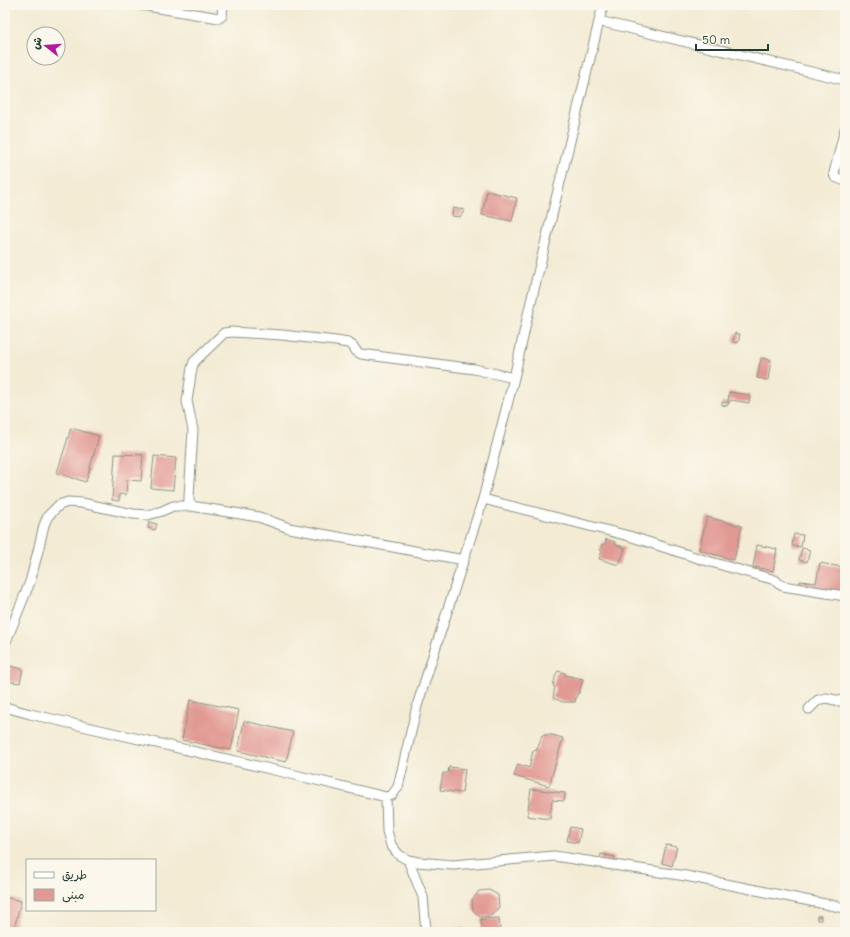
<svg xmlns="http://www.w3.org/2000/svg" width="850" height="937" font-family="Delius,'Playpen Sans Arabic',sans-serif">
<style>
.building{fill:#e19993}
.lines{fill:none;stroke-linecap:round;stroke-linejoin:round}
.street-casing{stroke:#899484;stroke-width:11}
.street{stroke:#fff;stroke-width:9}
</style>
<rect width="100%" height="100%" fill="#fbf7ec"/>
<filter id="ink" filterUnits="userSpaceOnUse"><feTurbulence type="fractalNoise" baseFrequency=".025" numOctaves="2"/><feDisplacementMap in="SourceGraphic" scale="8" xChannelSelector="R" yChannelSelector="G"/><feConvolveMatrix kernelMatrix="1 2 1 2 8 2 1 2 1" color-interpolation-filters="sRGB"/></filter>
<filter id="wash" filterUnits="userSpaceOnUse"><feTurbulence type="fractalNoise" baseFrequency=".012" numOctaves="4" result="noise"/><feDisplacementMap in="SourceGraphic" scale="16" xChannelSelector="R" yChannelSelector="G"/><feGaussianBlur stdDeviation="0.9" result="paint"/><feColorMatrix in="noise" values="0 0 0 0 0 0 0 0 0 0 0 0 0 0 0 0 0 1.4 0 .05"/><feComposite in="paint" operator="in"/></filter>
<g filter="url(#wash)">
<rect width="100%" height="100%" fill="#f3ebd4"/>
<g id="blocks">
<!-- building -->
<path class="building" d="M487,191L517,198L512,221L482,215Z
M453,208L465,210L460,217L452,216Z
M735,333L740,334L738,343L733,342Z
M761,358L771,360L768,380L757,378Z
M729,392L750,395L749,403L731,400L727,406L722,405V402L728,403Z
M71,428L99,436L86,482L57,473Z
M115,454L143,455L141,481L127,480L126,495L119,494V501L112,500Z
M154,456L176,458L173,490L151,488Z
M707,517L742,526L734,560L699,550Z
M149,522L157,524L155,530L148,528Z
M794,534L803,535L801,547L792,546Z
M606,539L615,542V544L625,548L619,565L599,559L602,551L600,550L602,544H605Z
M757,545L777,549L773,571L753,567Z
M802,548L810,550L807,562L799,560Z
M843,556L845,557V596L798,589L800,581L816,583L820,563L842,567Z
M10,666L23,669L20,683L7,681Z
M558,671L565,673V675L583,679L579,693L577,694L575,702H563L553,698L555,687L553,686L556,674Z
M190,700L239,710L231,750L182,740Z
M244,721L293,732L286,762L238,751Z
M542,735H552L563,738L549,786L514,776L518,764L529,768L533,751L537,750Z
M449,767L465,769L462,793L440,790L443,773H448Z
M531,789L565,793L564,801L552,800L550,819L527,816Z
M570,827L581,829L578,843L567,841Z
M666,845L677,847L672,866L662,863Z
M601,854L615,857L613,863L600,860Z
M489,890L498,895L499,907L491,916L480,917L473,910L472,900L479,891Z
M5,897L21,901L14,929L5,927Z
M817,916H821V920H817Z
M499,918L500,932H482L481,919Z
M464,928V932H440V929Z"/>
</g>
</g>
<g filter="url(#ink)">
<use href="#blocks" fill-opacity="0" stroke="#899484" stroke-width="1"/>
<g class="lines">
<defs>
<path id="street" d="M141,5L219,18L222,16L223,5
M599,21L845,80
M845,129L834,173L835,177L845,181
M483,499L629,536L704,560L775,580L779,584L783,586L845,596
M191,506L189,502V497L193,430L187,401L192,368L194,362L197,359L224,333L231,332L282,335L336,341L348,343L353,346L356,351L361,354L474,369L514,378
M5,644L30,582L38,551L44,525L48,516L59,505L68,502L82,503L133,514L148,515L162,511L173,506H191L259,517L289,528L464,560
M5,707L30,714L283,772L386,797L392,795L398,787L417,706L483,499L514,378L529,310L603,5
M809,709L818,700L826,698L845,702
M386,797L387,831L391,845L399,855L408,860L418,862L453,865L554,856L686,876L845,908
M408,860L423,897L426,932"/>
</defs>
<!-- street casing -->
<use href="#street" class="street-casing"/>
<!-- street -->
<use href="#street" class="street"/>
</g>
</g>
<!-- margin -->
<rect width="850" height="937" fill="none" stroke="#fbf7ec" stroke-width="20"/>
<!-- legend -->
<rect x="26" y="859" width="130" height="52" fill="#fbf7ec" stroke="#a3ada2"/>
<rect x="34" y="872" width="20" height="6" fill="#ffffff" stroke="#a3ada2"/>
<text x="62" y="879" font-size="12" fill="#1f3d34">طريق</text>
<rect x="34" y="889" width="20" height="12" fill="#e19993" stroke="#a3ada2"/>
<text x="62" y="899" font-size="12" fill="#1f3d34">مبنى</text>
<!-- north arrow -->
<g transform="translate(46 46) rotate(287)"><circle r="19" fill="#fbf7ec" stroke="#a3ada2"/>
<path d="M0-3L7 15L0 10L-7 15Z" fill="#b5179e"/>
<text y="-6" font-size="11" font-weight="bold" text-anchor="middle" fill="#1f3d34">ش</text>
</g>
<!-- scale -->
<path d="M696 44v6h72v-6" fill="none" stroke="#1f3d34" stroke-width="2"/>
<text x="702" y="44" font-size="12" fill="#1f3d34" stroke="#fbf7ec" stroke-width="3" paint-order="stroke">50 m</text>
</svg>
